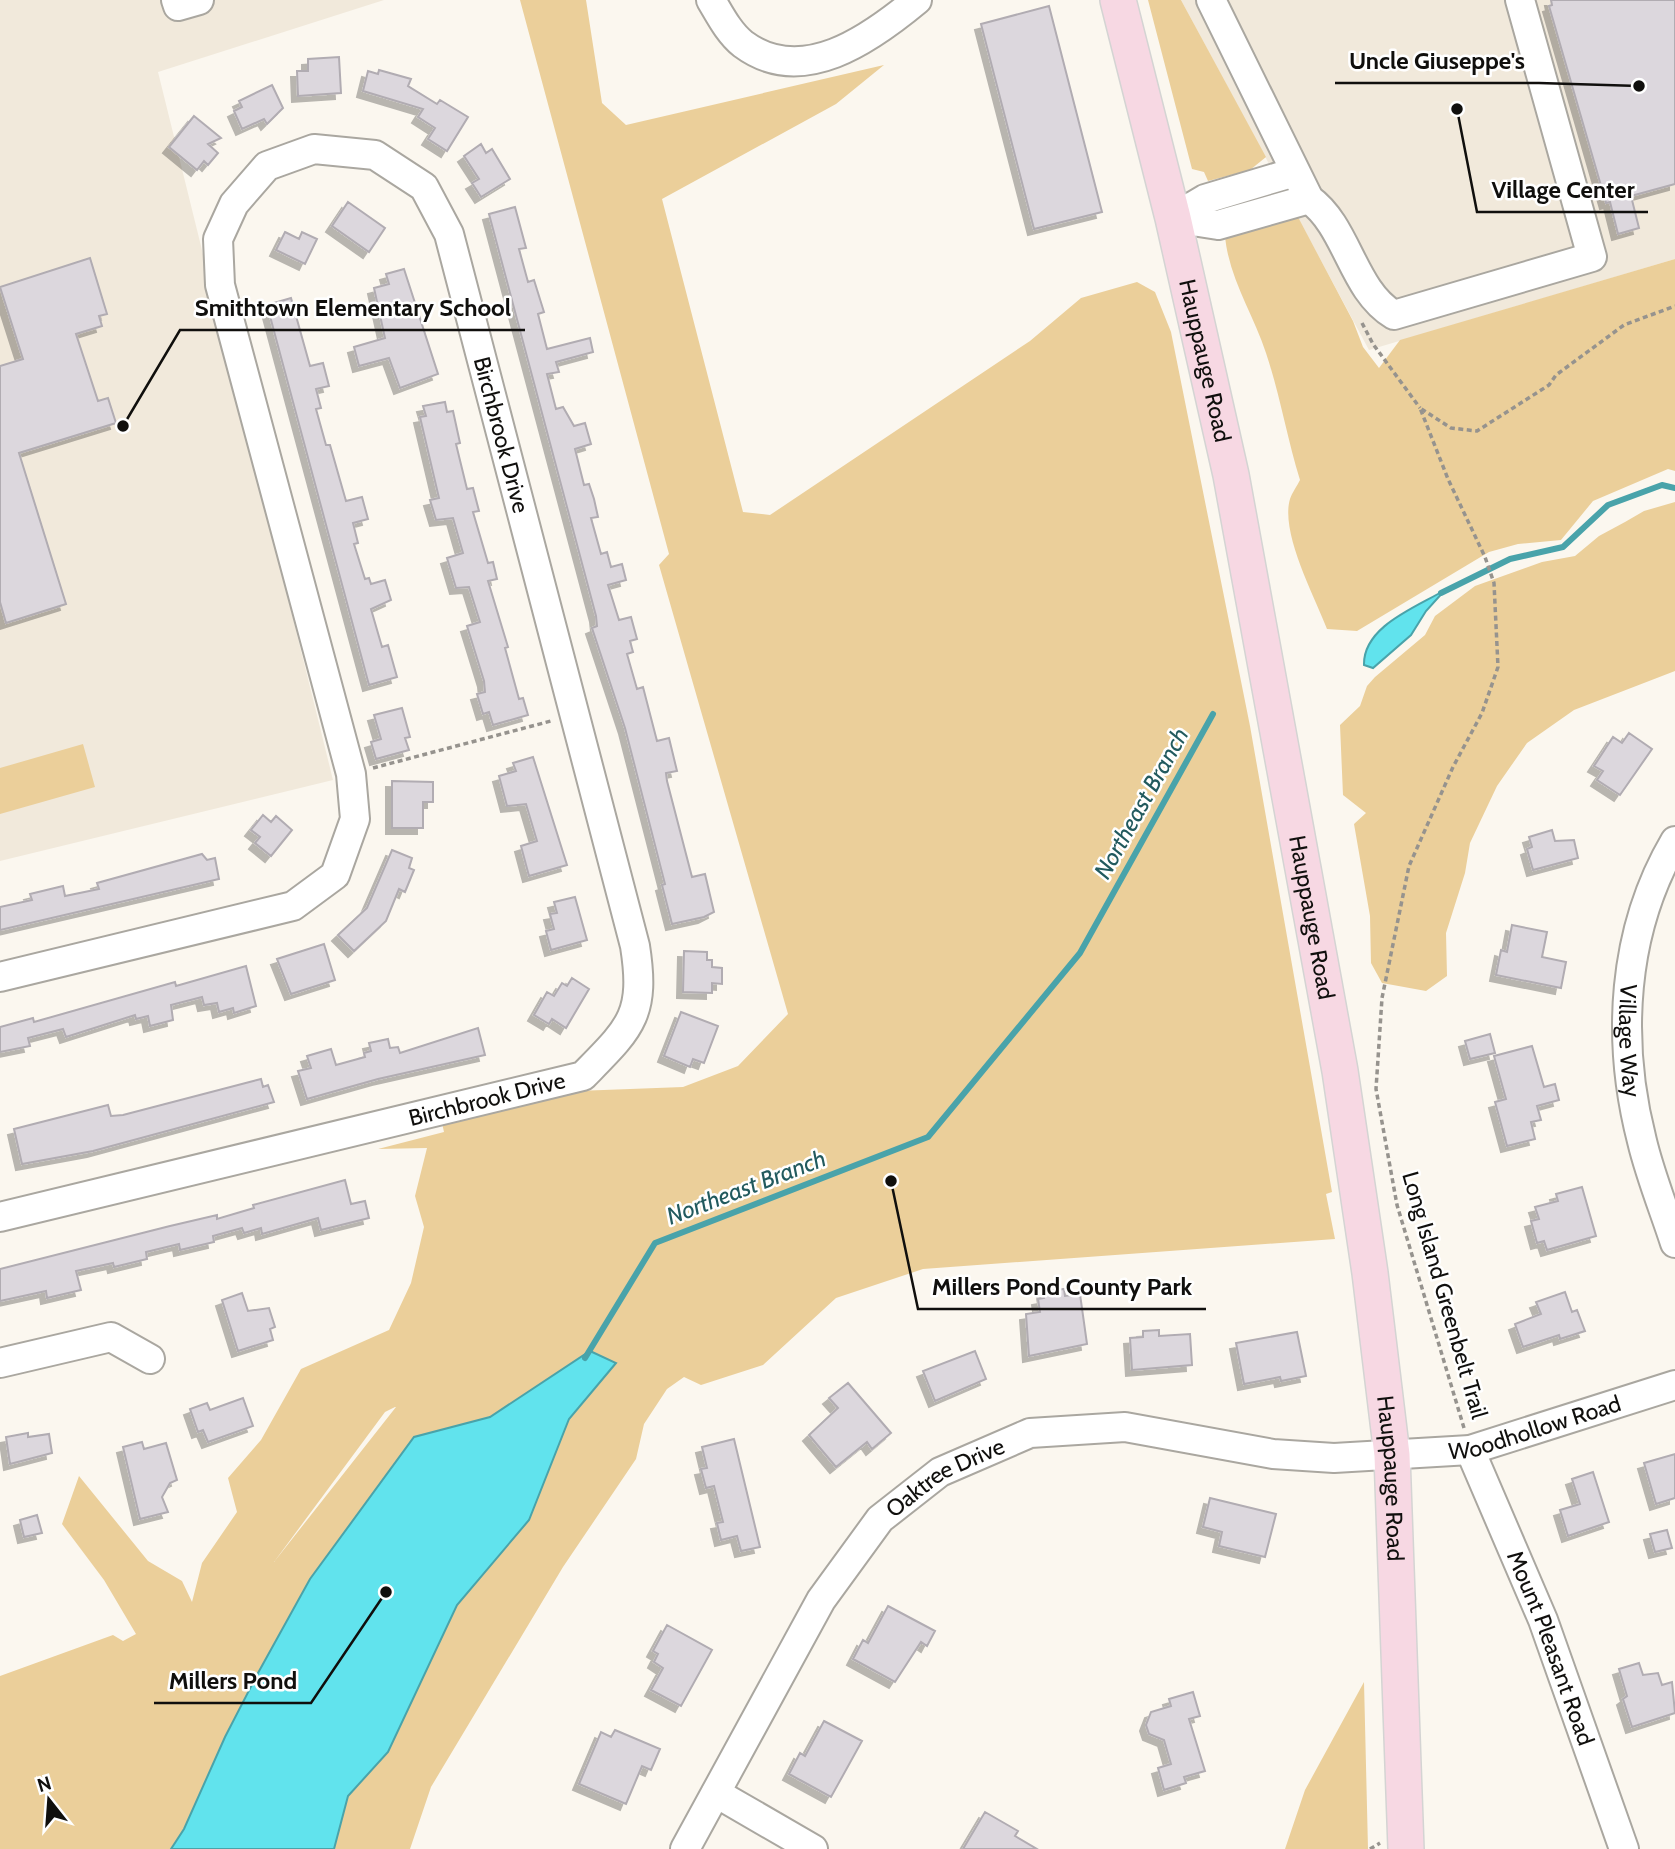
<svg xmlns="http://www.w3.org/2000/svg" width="1675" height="1849" font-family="Cabin,sans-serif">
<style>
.built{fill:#f1e9db}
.green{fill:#ebcf9a;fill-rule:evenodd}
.water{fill:#61e3ed;stroke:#49a3aa;stroke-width:2}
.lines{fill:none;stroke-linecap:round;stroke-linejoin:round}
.stream{stroke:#49a3aa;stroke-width:6}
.building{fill:#dcd7dd;stroke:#b1acb2;stroke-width:2;filter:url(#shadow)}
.minor-casing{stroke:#aaa7a0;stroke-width:32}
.major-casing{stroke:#d4d4d3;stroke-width:38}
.path{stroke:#96938e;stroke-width:3.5;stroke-dasharray:5 3.5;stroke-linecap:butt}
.minor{stroke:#fff;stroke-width:28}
.major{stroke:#f7d8e3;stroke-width:35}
.labels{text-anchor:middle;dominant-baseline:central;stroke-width:5;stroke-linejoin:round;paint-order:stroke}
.street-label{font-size:23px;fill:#100f0d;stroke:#fff}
.water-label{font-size:24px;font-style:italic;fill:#225a5e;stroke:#fff}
.leader{fill:none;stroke:#100f0d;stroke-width:2.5}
.callout-dot{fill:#100f0d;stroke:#fff;stroke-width:2.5}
.callout-label{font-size:24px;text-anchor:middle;font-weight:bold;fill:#100f0d;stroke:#fff;stroke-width:5;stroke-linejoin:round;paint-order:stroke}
</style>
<defs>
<filter id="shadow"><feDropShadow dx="-6" dy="6" stdDeviation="0" flood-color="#0004"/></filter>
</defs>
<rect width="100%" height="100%" fill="#fbf7ef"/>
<!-- built -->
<path class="built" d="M0,0H384L158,72L333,780L0,861Z
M1181,0H1675V259L1369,350Z"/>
<!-- green -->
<path class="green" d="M520,0H586L602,103L626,125L884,65L836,104L662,199L743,512L770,515L1030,341L1081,298L1137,282L1155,292L1171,332L1250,726L1332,1192L1326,1194L1335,1239L923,1269L836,1298L763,1365L701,1385L684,1377L667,1389L644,1424L636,1459L563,1567L431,1787L410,1849H0V1676L113,1635L123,1641L136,1634L104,1580L62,1524L79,1476L148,1561L182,1581L192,1602L202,1563L237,1512L228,1478L261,1440L301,1369L389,1330L411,1283L424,1227L415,1196L427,1148L378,1149L444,1132L442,1123L577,1091L683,1087L738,1066L788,1014L659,565L669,554ZM395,1407H396L274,1562L385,1412Z
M1148,0H1181L1266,157L1250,170L1208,181L1204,172L1192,169Z
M1285,217H1298L1353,321L1363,347L1379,368L1400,340L1675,259V471L1668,469L1593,501L1561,540L1518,544L1489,552L1357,631L1327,629C1315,597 1280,533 1290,499C1292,493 1297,486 1300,480C1287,438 1280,395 1266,353C1253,313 1229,279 1225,236Z
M1675,502V671L1574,710L1527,743L1497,786L1470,843L1465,873L1446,933L1447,976L1426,991L1382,983L1371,963L1370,916L1354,824L1366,813L1343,795L1340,725L1360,706L1367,686L1375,677L1425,635L1435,616L1475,586L1542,562L1575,556L1599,536L1625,522L1644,511Z
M83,744L95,787L0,814V768Z
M1364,1682L1368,1849H1285L1305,1790Z"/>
<!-- water -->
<path class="water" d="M1445,590L1426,611L1411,635L1373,668L1364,665C1363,626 1417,607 1445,590Z
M590,1351L616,1363L569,1419L529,1520L457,1605L388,1752L348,1796L334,1849H171L184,1829L225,1737L258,1673L310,1579L414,1437L490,1417Z"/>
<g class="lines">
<!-- stream -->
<path class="stream" d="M1441,593L1510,559L1563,547L1608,505L1662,485L1675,488
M585,1358L655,1243L928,1137L1080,953L1213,714"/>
</g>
<!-- building -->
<path class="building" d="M1551,0H1675V184L1631,196L1639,228L1618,234L1610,202L1606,203L1549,6L1552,5Z
M1049,6L1102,212L1034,229L981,24Z
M339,57L341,93L298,96L297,71H308V59Z
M379,70L411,79L408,86L437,104L440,100L468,117L447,151L428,139L435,128L418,117L423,109L363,91L368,71L378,74Z
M272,85L283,108L267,124L264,119L242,129L234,111L242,107L239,101Z
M194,116L221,138L208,144L218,153L208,165L204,161L197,170L169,147Z
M481,144L486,153L492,149L510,179L481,197L472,183L479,179L464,156Z
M348,202L385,228L369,252L332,226Z
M515,207L526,248L519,249L528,282L534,280L544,312L538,314L547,349L590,338L593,352L556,362L559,372L547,374L556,409L563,407L574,426L585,423L591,444L575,449L584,485L589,484L594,499L598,517L591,518L601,554L607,552L611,567L622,564L626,580L608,585L619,620L631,617L637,639L630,641L633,652L627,654L637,689L643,687L657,741L669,738L677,771L666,773L667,781L692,877L705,874L714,912L704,917L672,924L662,885L665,884L625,728L592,628L597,626L596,616L489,214Z
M285,232L299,239L302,232L317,239L305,264L276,250Z
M90,258L107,314L99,316L102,326L76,334L98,401L108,398L116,423L19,453L66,604L6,623L0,602V366L23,359L0,287Z
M404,269L438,374L400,388L389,358L359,366L354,347L385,338L374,288L389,284L386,274Z
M291,298L310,366L323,363L329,386L316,389L321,408L316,409L326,445H330L346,501L362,497L368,519L353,523L358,543L354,544L365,579L369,578L371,584L385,580L391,600L371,609L382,647L388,645L397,677L369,685L267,305Z
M445,402L447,412L453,411L460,443L456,444L467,489L473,488L479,511L473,512L488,563L493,562L497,579L488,581L508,647L505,648L519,699L523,698L528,715L493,725L489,712L483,714L477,694L485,692L484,681L467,626L480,622L469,587L456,588L447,558L463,553L453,518L436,520L430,500L439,498L420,417L426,416L423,406Z
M402,708L410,737L405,738L409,750L376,759L371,742L381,739L374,715Z
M1629,733L1652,749L1620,795L1597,780L1603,771L1594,766L1613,737L1622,743Z
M533,757L567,865L529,876L521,846L537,841L526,804L507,806L499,776L516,771L513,763Z
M392,781L433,782V802H423V828H392Z
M263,815L271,822L276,816L292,830L271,856L255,843L260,837L251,830Z
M1552,830L1555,841L1574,840L1578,858L1533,870L1527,849L1532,847L1529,837Z
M392,850L412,858L409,868L414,870L405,892L399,889L386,921L354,951L338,935L367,908Z
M202,854L207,860L215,858L219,879L0,930V907L32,900L30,894L63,886L65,896L99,889L97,883Z
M575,897L587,940L551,950L546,931L554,929L550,914L557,913L554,902Z
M1512,925L1547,932L1542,957L1566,962L1561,988L1496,975L1501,950L1507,952Z
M324,944L335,980L291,994L277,959Z
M684,951L707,952V960H712V967L722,968V984L712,983V993L683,992Z
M246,966L256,1006L234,1013L233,1008L219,1012L217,1003L204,1005L202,997L171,1005L173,1020L150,1026L148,1016L136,1019L135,1015L66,1037L63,1029L28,1038L30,1046L0,1052V1027L33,1018L34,1022L175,982L176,986Z
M572,978L589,989L566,1028L552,1019L549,1024L534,1015L547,992L554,996L562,983L567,986Z
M681,1012L718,1026L704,1063L693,1059L690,1067L664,1056Z
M478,1028L485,1055L378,1079L307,1099L298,1071L311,1068L307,1056L331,1049L336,1065L365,1057L364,1053L371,1051L369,1043L388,1039L390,1048L398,1047L400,1053Z
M1490,1034L1495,1053L1470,1059L1465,1041Z
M1532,1046L1544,1087L1555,1084L1559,1100L1537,1106L1541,1120L1531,1122L1535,1139L1507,1146L1495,1102L1506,1099L1494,1056Z
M261,1079L263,1087L268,1085L274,1102L93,1151L22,1164L14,1129L108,1105L111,1116L123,1115Z
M345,1180L351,1204L365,1201L369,1218L321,1230L318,1218L262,1234L261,1228L244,1233L242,1228L213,1236L214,1242L180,1250L179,1244L146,1252L147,1259L114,1267L113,1263L76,1271L81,1290L47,1298L46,1291L0,1301V1269L170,1226L217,1215V1219L254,1208L253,1205Z
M1582,1187L1596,1236L1547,1250L1544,1241L1537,1243L1531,1221L1539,1219L1535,1207L1558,1201L1556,1194Z
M1064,1289L1065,1296L1080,1294L1087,1344L1029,1356L1026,1314L1040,1312L1038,1299L1044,1298L1043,1292Z
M1565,1292L1572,1312L1577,1310L1585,1331L1560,1339L1559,1335L1523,1347L1515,1324L1541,1314L1536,1302Z
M242,1293L248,1311L269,1308L275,1327L270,1329L273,1340L238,1351L222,1300Z
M1159,1330V1336L1190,1334L1192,1365L1132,1370L1130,1338L1143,1337V1331Z
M1297,1332L1306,1376L1281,1381L1280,1377L1244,1384L1236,1343Z
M975,1351L986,1379L935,1401L923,1371Z
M848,1383L891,1433L872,1449L867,1442L836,1467L809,1435L838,1408L829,1398Z
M243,1398L253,1426L208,1442L203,1430L198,1432L190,1409L207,1403L210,1410Z
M28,1433V1437L49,1434L52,1453L10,1464L6,1437Z
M734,1439L760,1547L741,1551L737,1536L721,1540L717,1523L723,1522L714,1486L706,1488L701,1469L707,1468L702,1447Z
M142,1442L144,1449L166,1443L177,1480L170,1483L162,1497L168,1512L140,1519L123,1447Z
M1675,1454V1498L1656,1504L1644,1463Z
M1593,1472L1609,1522L1568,1536L1560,1510L1580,1504L1572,1479Z
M1210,1498L1276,1514L1265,1557L1219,1546L1222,1532L1203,1527Z
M37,1515L42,1533L24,1537L20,1520Z
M1667,1530L1672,1548L1655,1552L1650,1534Z
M888,1606L935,1631L927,1646L921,1642L895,1682L853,1659L863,1640L868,1643Z
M667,1625L712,1650L681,1706L651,1690L663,1668L654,1662L658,1654L653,1651Z
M1639,1663L1643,1675L1658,1673L1662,1685L1672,1682L1675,1713L1632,1727L1623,1699L1627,1696L1619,1669Z
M1193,1692L1200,1716L1189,1719L1205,1771L1184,1777L1186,1783L1164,1790L1158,1768L1171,1764L1164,1740L1149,1734L1146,1725L1151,1712L1171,1706L1169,1699Z
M824,1721L862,1741L831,1797L789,1774L800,1753L805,1756Z
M615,1730L660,1749L651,1770L642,1766L626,1804L579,1784L601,1732L611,1737Z
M985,1812L1018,1831L1015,1836L1037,1849H963Z"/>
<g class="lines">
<defs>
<g id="minor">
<path d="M176,0L178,6L199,0"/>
<path d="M711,0C720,15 729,33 743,44C802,88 870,39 917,0"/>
<path d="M1211,0L1309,199C1348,227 1352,290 1394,315L1592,257L1520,0"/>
<path d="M1173,218L1218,225L1309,199"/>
<path d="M1173,218L1205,199L1295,172"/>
<path id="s1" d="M1675,841C1622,931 1616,1040 1642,1141C1650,1175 1664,1209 1675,1243"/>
<path id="s2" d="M0,977L293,906L335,875L355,819L351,774L220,285L218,239L234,204L267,166L314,149L375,155L424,187L449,234L635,946C646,1016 630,1028 583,1076L0,1217"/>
<path d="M0,1363L111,1337L150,1359"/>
<path id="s3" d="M1470,1450L1543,1620L1624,1849"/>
<path d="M716,1793L813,1849"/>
<path id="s4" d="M685,1849L821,1600L880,1519L940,1472L1030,1433L1125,1427L1273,1454L1334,1458L1470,1450L1675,1385"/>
</g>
<g id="major">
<path id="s5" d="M1118,0L1173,218L1231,475L1340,1071L1370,1273L1392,1455L1406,1849"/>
</g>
</defs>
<!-- minor casing -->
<use href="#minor" class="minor-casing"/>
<!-- major casing -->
<use href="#major" class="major-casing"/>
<!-- path -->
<path class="path" d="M1362,323L1373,344L1420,408
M373,768L551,721
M1464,1428L1397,1205L1376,1089L1382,998L1409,866L1453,767L1482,713L1498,667L1494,583L1485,557L1448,479L1420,408L1451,428L1477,431L1549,385L1556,375L1624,325L1675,306
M1370,1849L1380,1843"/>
<!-- minor -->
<use href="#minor" class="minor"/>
<!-- major -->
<use href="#major" class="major"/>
</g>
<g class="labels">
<!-- street labels -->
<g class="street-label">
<text stroke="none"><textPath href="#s5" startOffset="371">Hauppauge Road</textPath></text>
<text stroke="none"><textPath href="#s2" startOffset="1530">Birchbrook Drive</textPath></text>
<text stroke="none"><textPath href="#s5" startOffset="938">Hauppauge Road</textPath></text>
<text stroke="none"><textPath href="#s1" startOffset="208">Village Way</textPath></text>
<text transform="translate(487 1099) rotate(-14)">Birchbrook Drive</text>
<text transform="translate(1445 1295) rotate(74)">Long Island Greenbelt Trail</text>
<text stroke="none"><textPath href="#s4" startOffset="1069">Woodhollow Road</textPath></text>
<text stroke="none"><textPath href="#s5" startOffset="1505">Hauppauge Road</textPath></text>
<text stroke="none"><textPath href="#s4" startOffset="462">Oaktree Drive</textPath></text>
<text stroke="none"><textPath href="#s3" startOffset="214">Mount Pleasant Road</textPath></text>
</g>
<!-- water labels -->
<g class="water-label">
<text transform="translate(1141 803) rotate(-61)">Northeast Branch</text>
<text transform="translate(746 1187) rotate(-21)">Northeast Branch</text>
</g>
</g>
<!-- callouts -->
<path class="leader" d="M1639 86L1539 83H1335M1457 109L1477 212H1648M123 426L180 330H525M891 1181L918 1309H1206M386 1592L311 1703H154"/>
<g class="callout-dot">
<circle cx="1639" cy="86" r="7"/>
<circle cx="1457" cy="109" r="7"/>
<circle cx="123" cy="426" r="7"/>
<circle cx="891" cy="1181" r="7"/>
<circle cx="386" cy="1592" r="7"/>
</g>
<g class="callout-label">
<text x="1437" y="69">Uncle Giuseppe's</text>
<text x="1563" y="198">Village Center</text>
<text x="353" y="316">Smithtown Elementary School</text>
<text x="1062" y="1295">Millers Pond County Park</text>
<text x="233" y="1689">Millers Pond</text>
</g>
<!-- north arrow -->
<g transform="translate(49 1800) rotate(343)" stroke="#ffffff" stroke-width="5" paint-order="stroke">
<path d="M0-5L12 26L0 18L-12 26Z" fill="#100f0d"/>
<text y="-10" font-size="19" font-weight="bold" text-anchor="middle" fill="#100f0d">N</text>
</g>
</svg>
